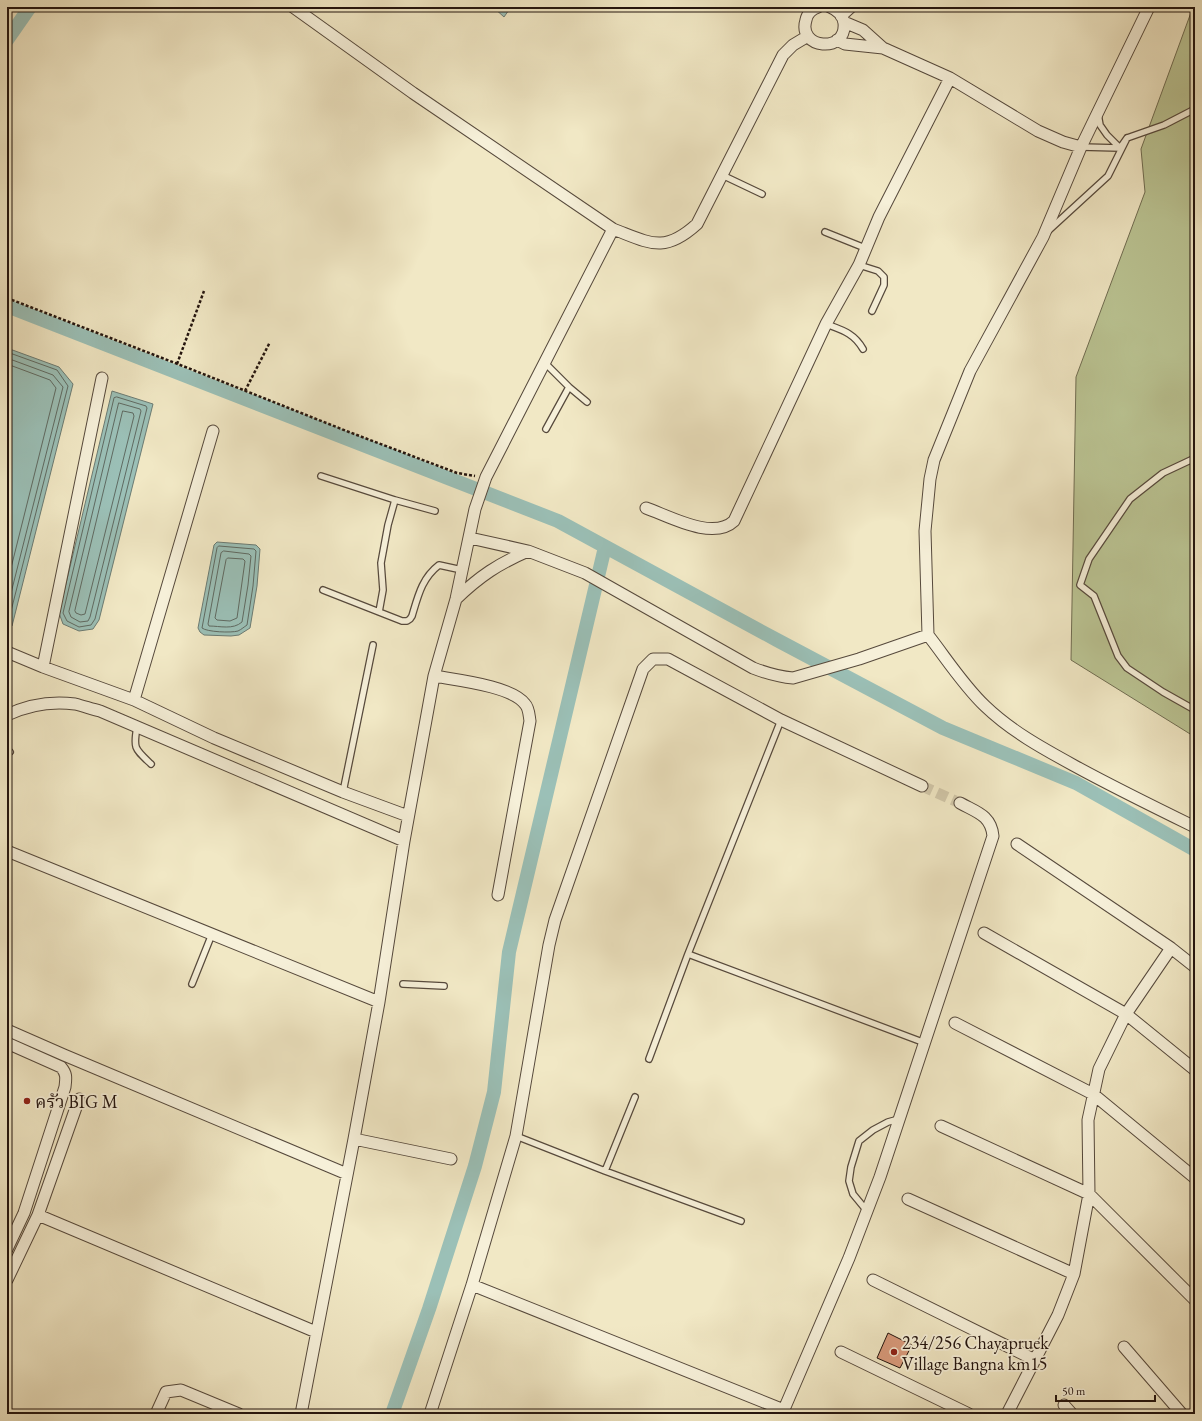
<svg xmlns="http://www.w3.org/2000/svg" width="1202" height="1421" font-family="'EB Garamond','Noto Serif Thai',serif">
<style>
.green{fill:#bbc594;stroke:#6f6c51}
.water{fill:#9bc0b7;stroke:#6b7b73}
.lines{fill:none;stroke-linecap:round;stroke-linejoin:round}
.shore{stroke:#5f6a62;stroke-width:1}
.canal{stroke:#9bc0b7;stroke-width:14}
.building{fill:#d99b7c;stroke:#23140e}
.minor-tunnel{stroke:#d2c8aa;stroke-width:11;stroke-dasharray:11 5.5;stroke-linecap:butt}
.service-casing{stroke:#56493c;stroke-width:8}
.minor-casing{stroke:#56493c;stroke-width:13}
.path{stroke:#23140e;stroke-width:2.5;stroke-dasharray:3 2;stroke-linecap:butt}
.service{stroke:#f6f0d9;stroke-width:5.5}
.minor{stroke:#f6f0d9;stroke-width:11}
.poi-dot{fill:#8f2418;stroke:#f6f0d9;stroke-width:1.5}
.labels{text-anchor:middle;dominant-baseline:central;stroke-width:3.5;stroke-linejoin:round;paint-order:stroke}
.poi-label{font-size:18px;fill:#23140e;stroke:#f6f0d9;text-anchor:start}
</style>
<rect width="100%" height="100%" fill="#f1e8c5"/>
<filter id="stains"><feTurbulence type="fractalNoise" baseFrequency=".005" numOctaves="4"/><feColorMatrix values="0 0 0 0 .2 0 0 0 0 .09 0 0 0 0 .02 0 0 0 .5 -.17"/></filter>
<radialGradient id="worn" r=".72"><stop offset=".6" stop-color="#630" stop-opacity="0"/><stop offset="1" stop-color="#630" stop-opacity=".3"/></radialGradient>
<!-- green -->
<path class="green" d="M1193,7H1195V737L1071,660L1076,377L1145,192L1141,149Z"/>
<!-- water -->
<path class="water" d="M493,7H511L504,17Z
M7,348L59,367L73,384L12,626L7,625Z
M112,391L153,404L99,620L93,629L79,631L63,624L59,613Z
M217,542L256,545L260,549L257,586L250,628L239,635L231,636L204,635L200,632L198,628L214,545Z"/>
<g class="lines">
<!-- shore -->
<path class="shore" d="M7,352L57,370L68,386L9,619L7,621
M7,358L53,375L63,387L7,609
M7,364L50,380L56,388L7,584
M117,397L146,406L147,408L95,619L91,625L79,627L67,621L63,613L114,398Z
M119,403L140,409L141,411L90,617L88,621L80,622L71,617L69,612Z
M123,411L133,413L134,416L85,614L81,615L76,613L75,611Z
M219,546L254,549L256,551L253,586L247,625C244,627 242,629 238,631C231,633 207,632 202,628L217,548Z
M224,551L249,554L251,556L248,585L242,622C233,630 220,626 209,626L208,624L221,553Z
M228,558L243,559L245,561L237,618L230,621L217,620L215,618L226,560Z"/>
<!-- canal -->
<path class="canal" d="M7,40L30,7
M7,306L558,521L777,640L943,728L1076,783L1195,850
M392,1414L429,1309L475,1166L494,1092L509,952L605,547"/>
</g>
<!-- building -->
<path class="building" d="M888,1333L912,1345L900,1368L877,1358Z"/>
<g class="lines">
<!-- minor-tunnel -->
<path class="minor-tunnel" d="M922,786L960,803"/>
<defs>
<path id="service" d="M1098,114L1100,125L1107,135L1120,148
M1081,147L1120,148L1127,138L1164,125L1195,109
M722,175L762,194
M1048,231L1108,176L1127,138
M825,232L865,248
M859,265L878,271L884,277V285L872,311
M826,324C842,330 854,333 863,349
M545,363L569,387L587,402
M546,429L569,387
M1195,458L1163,473L1130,499L1089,559L1080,585L1094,596L1118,656L1127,668L1163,692L1195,710
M321,476L395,500L388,525L381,563L383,590L379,612
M395,500L435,511
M323,590L402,621H407L410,619L412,616C418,596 422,578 439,565L462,570
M137,727C133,749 135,749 151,764
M7,749L10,752
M343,792L373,645
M688,954L925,1043
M192,984L212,934
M403,984L444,986
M649,1059L688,954L781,720
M516,1136L605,1171L741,1221
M605,1171L635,1097
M867,1211L853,1194L849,1181L851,1167L859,1141L873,1130L888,1122L899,1119"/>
<path id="minor" d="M293,7L413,93L613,229C650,243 664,254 697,224L783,55L793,45L808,36
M818,7C812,9 807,14 806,20C797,49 847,54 844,23C843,15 837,10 830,7
M841,16L851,7
M844,22L863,30L883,48
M837,40L845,44L883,48L950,78L1038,131L1063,142L1081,147
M646,508C669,516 713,541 734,521L826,324L859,265L879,217L950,78
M470,538L528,551L585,573L753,668C766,673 779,677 793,678L859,659L928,635L925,531L930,479L934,460L970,371L1043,237L1081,147L1149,7
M456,599C480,576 498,564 528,551
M928,635C946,658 963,685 985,706C1011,731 1042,748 1073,765C1113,787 1154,807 1195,827
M7,652L43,667L134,700L214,738L343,792L408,816
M43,667L102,378
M434,676C456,680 512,686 525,704C529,708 529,715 530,721L498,895
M134,700L213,431
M7,715C28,705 52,701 75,704C83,706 92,709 100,711L404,841
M1017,844L1171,948L1195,967
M7,851L379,1002
M984,933L1126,1014L1195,1070
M955,1023L1093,1094L1195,1178
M7,1030L64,1055L347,1174
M7,1043L61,1067C67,1074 66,1078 65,1087L24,1213L7,1249
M79,1099L38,1215L316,1332
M941,1126L1089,1194L1195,1300
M354,1139L451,1159
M908,1199L1074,1274
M7,1280L38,1215
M873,1280L1035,1360
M472,1285L784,1410
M1124,1347L1182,1414
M841,1352L969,1414
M1064,1405L1072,1414
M156,1414L166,1392L181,1390L239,1414
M301,1414L354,1139L379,1002L404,841L434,676L456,599L475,509L486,477L613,229
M430,1414L472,1285L516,1136L549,945L555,920L643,669L653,659H668L781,720L922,786
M782,1414L849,1258L880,1177L993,836C991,815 976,812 960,803
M1007,1414L1058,1315L1074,1274L1089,1194L1088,1120L1099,1069L1126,1014L1171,948"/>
</defs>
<!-- service casing -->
<use href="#service" class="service-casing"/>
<!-- minor casing -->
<use href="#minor" class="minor-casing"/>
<!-- path -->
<path class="path" d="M7,16L14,7
M7,298L188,368L349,432L457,473L475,476
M177,364L204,291
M245,391L270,342"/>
<!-- service -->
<use href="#service" class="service"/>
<!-- minor -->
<use href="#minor" class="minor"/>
</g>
<!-- markers -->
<g class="poi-dot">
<circle cx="27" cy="1101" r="4"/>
<circle cx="894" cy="1352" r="4"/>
</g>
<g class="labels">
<!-- poi labels -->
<g class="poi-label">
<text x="35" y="1101">ครัว BIG M</text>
<text x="902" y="1342">234/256 Chayapruek<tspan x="902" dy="21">Village Bangna km15</tspan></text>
</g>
</g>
<!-- margin -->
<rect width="1202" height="1421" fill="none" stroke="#f1e8c5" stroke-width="24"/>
<rect x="8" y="8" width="1186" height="1405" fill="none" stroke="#23140e" stroke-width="2"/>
<rect x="12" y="12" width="1178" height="1397" fill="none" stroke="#23140e"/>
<!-- scale -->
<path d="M1056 1395v6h99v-6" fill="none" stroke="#23140e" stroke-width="2"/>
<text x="1062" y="1395" font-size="12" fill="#23140e" stroke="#f6f0d9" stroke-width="3" paint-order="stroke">50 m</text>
<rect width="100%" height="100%" filter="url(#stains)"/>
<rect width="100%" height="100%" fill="url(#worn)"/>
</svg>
